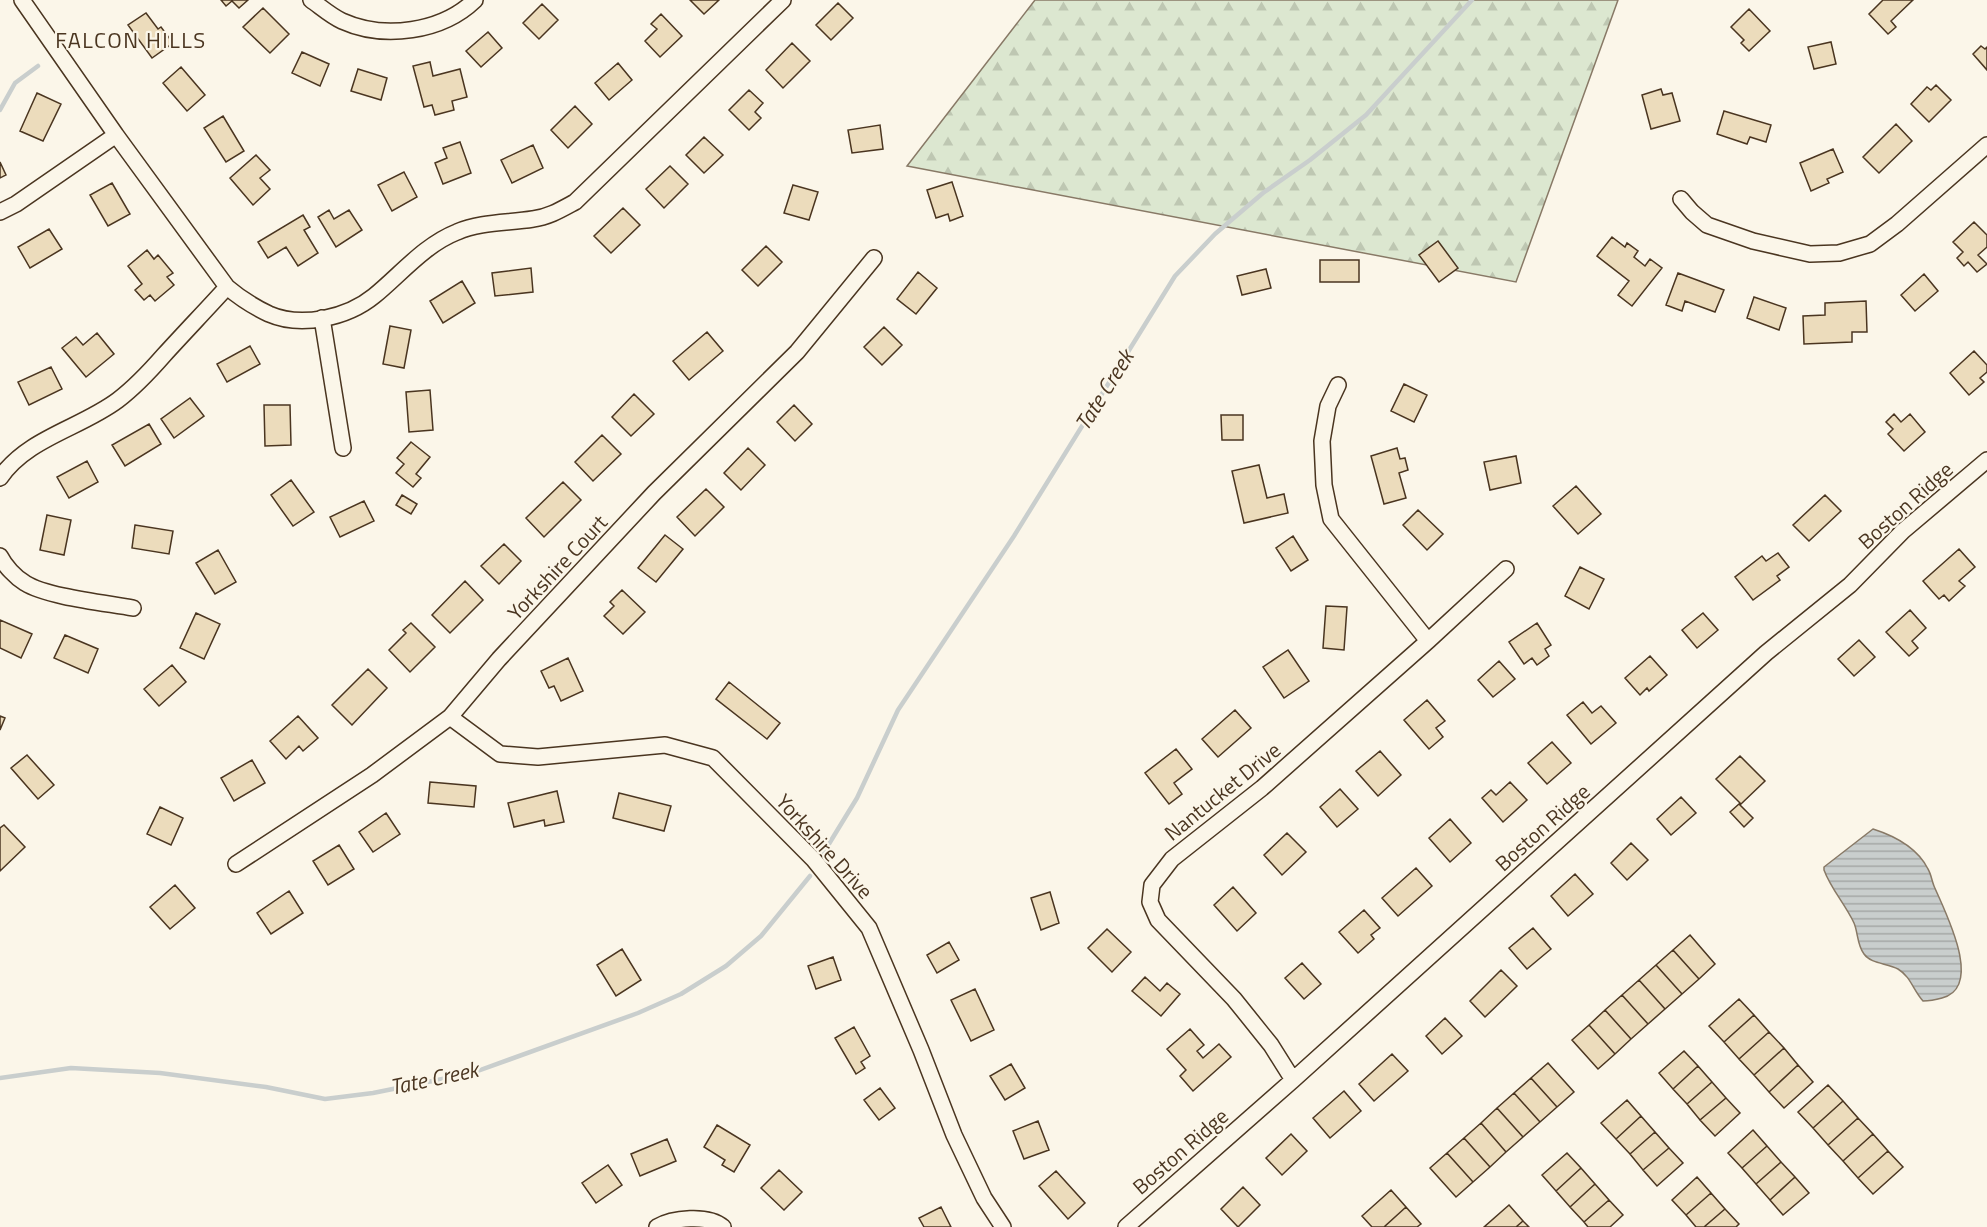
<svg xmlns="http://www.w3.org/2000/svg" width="1987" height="1227" font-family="'Titillium Web',sans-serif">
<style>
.forest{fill:url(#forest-firs);stroke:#887966;stroke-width:1.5}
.water{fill:url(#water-rules);stroke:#887966;stroke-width:1.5}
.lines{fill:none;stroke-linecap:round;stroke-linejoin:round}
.stream{stroke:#c9cecd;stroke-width:4.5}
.building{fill:#ecdcbc;stroke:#4a3520;stroke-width:1.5}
.street-casing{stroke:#4a3520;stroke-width:18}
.street{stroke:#fbf6e9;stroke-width:15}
.labels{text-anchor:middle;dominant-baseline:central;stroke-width:4.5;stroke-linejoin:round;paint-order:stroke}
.street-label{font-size:21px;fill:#4a3520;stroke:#fbf6e9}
.neighbourhood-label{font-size:22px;letter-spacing:1.5px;fill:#4a3520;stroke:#fbf6e9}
.water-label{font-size:22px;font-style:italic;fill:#4a3520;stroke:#fbf6e9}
</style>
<defs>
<pattern id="forest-firs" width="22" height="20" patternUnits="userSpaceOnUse" patternTransform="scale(1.5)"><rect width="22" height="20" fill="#dce7d0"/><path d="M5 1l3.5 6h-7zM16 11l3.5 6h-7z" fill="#bec7b2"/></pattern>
<pattern id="water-rules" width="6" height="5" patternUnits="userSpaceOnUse" patternTransform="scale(1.5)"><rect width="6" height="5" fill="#c9cecd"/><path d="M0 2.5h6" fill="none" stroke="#a5a8a6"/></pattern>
</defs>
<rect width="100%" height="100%" fill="#fbf6e9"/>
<!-- forest -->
<path class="forest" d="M1035,0H1618L1516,282L907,166Z"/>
<!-- water -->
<path class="water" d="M1873,829C1895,836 1917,847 1928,869C1931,874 1932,881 1934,886C1944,910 1985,987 1942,998C1935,1000 1930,1001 1923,1001C1913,990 1911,977 1898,969C1887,963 1871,964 1864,954C1857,945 1858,932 1854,923C1845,904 1831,889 1824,870V867Z"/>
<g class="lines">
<!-- stream -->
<path class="stream" d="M0,110L15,83L38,66
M824,852L857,798L898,710L1014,536L1175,276L1215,234L1263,193L1310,160L1366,115L1472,0
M0,1078L71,1068L160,1073L266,1087L325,1099L373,1093L472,1073L638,1013L681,994L726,966L761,936L810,876"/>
</g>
<!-- building -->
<path class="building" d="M221,0H248L239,8L232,1L226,6Z
M690,0H719L704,14Z
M1883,0H1913L1891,21L1896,27L1888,34L1869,14Z
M838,3L853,18L831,40L816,25Z
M542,4L558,20L539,39L523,23Z
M263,8L289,34L270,53L243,27Z
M1749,9L1770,31L1749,51L1741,43L1744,40L1731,27Z
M146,13L158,29L161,27L173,43L152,58L128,25Z
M661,14L682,36L660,57L645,41L657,29L651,24Z
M488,32L502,48L481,67L466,51Z
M1831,42L1836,64L1814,69L1808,47Z
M792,43L810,61L783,88L766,70Z
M1981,46L1985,49L1987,47V70L1973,54Z
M302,52L329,64L320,86L292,73Z
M430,62L433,76L460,69L467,97L452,101L454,110L435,115L432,105L424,107L413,66Z
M618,63L632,80L609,100L595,83Z
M181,67L205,95L187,111L163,83Z
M358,69L387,78L381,100L351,91Z
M1936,85L1951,100L1929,122L1911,104L1927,87L1931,90Z
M1661,89L1663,95L1672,93L1680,121L1651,129L1642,95Z
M749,90L763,103L755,112L761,118L749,130L729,110Z
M37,93L61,104L43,141L20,131Z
M575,106L592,124L568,148L551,130Z
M1724,111L1771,125L1766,142L1750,137L1747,144L1717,134Z
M223,116L244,151L226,162L204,128Z
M1896,124L1912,141L1879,173L1863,157Z
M880,125L883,149L852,153L848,130Z
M704,137L723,155L704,173L686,155Z
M460,142L471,173L443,184L435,163L447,158L443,148Z
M533,145L543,168L512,183L501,160Z
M1833,149L1843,172L1827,179L1829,183L1811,191L1800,163Z
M256,155L270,170L260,178L270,189L253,205L230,178Z
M0,162L6,175L0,178Z
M670,166L688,184L664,208L646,189Z
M404,172L417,197L392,211L378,185Z
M952,182L963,216L950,221L948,214L936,218L927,190Z
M112,183L130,214L108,226L90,195Z
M793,185L818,192L809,220L784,213Z
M623,208L640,225L611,253L594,236Z
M329,210L334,219L349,210L362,230L336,247L318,217Z
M303,215L310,227L304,230L318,253L298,266L286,247L268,258L258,242Z
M1974,222L1987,235V247L1978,255L1987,264L1977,272L1968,262L1964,266L1957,258L1963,252L1953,242Z
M49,229L62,249L30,268L18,247Z
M1612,237L1625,247L1627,243L1638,251L1634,257L1645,266L1650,259L1662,268L1632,306L1618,295L1629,281L1597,256Z
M1438,241L1458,268L1439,282L1419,255Z
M766,246L782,262L758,286L742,270Z
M147,250L154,259L158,255L173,273L167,277L174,285L155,301L150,295L144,300L135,290L142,284L128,266Z
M1320,260H1359V282H1320Z
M531,268L533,292L495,296L492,273Z
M1266,269L1271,288L1242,295L1237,276Z
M918,272L937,288L916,314L897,299Z
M1678,273L1724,290L1715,312L1685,301L1682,311L1666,305Z
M1924,274L1938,291L1915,311L1901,295Z
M462,281L475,303L443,323L430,301Z
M1754,297L1786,308L1779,330L1747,318Z
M1866,301L1867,332H1852V342L1804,344L1803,316L1825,315V303Z
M390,326L411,330L404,368L383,364Z
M884,327L902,345L882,365L864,347Z
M707,332L723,351L689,380L673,361Z
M97,333L114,354L86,377L62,348L76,337L83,345Z
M250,346L260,364L227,382L217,364Z
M1974,351L1987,365V372L1980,378L1984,382L1969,395L1950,373Z
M51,367L62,389L29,405L18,382Z
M1404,384L1427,395L1414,422L1391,411Z
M430,390L433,430L409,432L406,392Z
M634,394L654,414L631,436L612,417Z
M190,398L204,416L174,438L161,419Z
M264,405H290L291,445L265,446Z
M794,405L812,424L795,441L777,422Z
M1894,414L1901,422L1910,414L1925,432L1904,451L1888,434L1893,429L1886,422Z
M1221,415H1243V440H1222Z
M149,424L161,444L125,466L112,445Z
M602,435L621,454L593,481L575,462Z
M411,442L430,457L416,474L421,478L413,487L396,473L404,464L397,458Z
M748,448L765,465L741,490L724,473Z
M1397,448L1400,459L1405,458L1408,470L1399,473L1406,498L1384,504L1371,456Z
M1516,456L1521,483L1490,490L1484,462Z
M87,461L98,482L69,498L57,477Z
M1259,465L1267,498L1284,494L1288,513L1244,523L1232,471Z
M291,480L314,512L293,526L271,495Z
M563,482L581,500L544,537L526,518Z
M1576,486L1601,514L1578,534L1553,506Z
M706,489L724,507L695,536L677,517Z
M402,495L417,504L411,514L396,505Z
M1825,495L1841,511L1809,541L1793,525Z
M364,501L374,521L340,537L330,517Z
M1418,510L1443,534L1427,550L1403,525Z
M47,515L71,520L64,555L40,550Z
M135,525L173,531L169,554L132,548Z
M665,535L683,549L656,582L638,568Z
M1293,536L1308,560L1291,571L1276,548Z
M504,544L521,561L499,584L481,566Z
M1959,549L1975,567L1959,581L1965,586L1949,601L1944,595L1939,599L1923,581Z
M218,550L236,582L215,594L196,563Z
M1778,553L1789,567L1777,576L1780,580L1753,600L1735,577L1762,556L1766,561Z
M1580,567L1604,579L1589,609L1565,596Z
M465,581L483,600L450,633L432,615Z
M622,590L645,612L623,634L604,616L614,606L610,602Z
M1326,606L1347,607L1344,650L1323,648Z
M1910,610L1926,628L1912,641L1918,648L1909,656L1886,632Z
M196,613L220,624L204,659L180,648Z
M1703,613L1718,630L1697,648L1682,630Z
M0,620L32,634L21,658L0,648Z
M411,623L435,647L410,672L389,650L406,633L403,630Z
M1537,623L1551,645L1545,649L1549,656L1537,665L1532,658L1524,664L1509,642Z
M65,635L98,649L88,673L54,658Z
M1859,640L1875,657L1854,676L1838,659Z
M1288,650L1309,681L1284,698L1263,667Z
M1650,656L1667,675L1649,691L1647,688L1640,695L1625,678Z
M568,658L583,691L561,701L554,686L549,688L541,671Z
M1499,661L1515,679L1493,697L1478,680Z
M172,665L186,682L159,706L144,689Z
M368,669L387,688L352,725L332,705Z
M729,682L780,723L767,739L716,699Z
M1427,700L1445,721L1436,728L1443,737L1429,749L1404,720Z
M1583,702L1592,713L1601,706L1616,723L1591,744L1567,715Z
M1235,710L1251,728L1218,757L1202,739Z
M0,716L5,718L0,730Z
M298,716L318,738L303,751L299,746L286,759L270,741Z
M1552,742L1571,763L1547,784L1528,763Z
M1176,749L1192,769L1174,783L1182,794L1169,804L1145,773Z
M1380,751L1401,775L1378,796L1356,771Z
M27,755L54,785L38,799L11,768Z
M1740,756L1765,781L1741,804L1716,779Z
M252,760L265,783L234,801L221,778Z
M430,782L476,786L474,807L428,803Z
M1510,782L1527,800L1503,822L1482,798L1491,790L1496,795Z
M1340,789L1358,809L1337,827L1320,807Z
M557,791L564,822L545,826L544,820L514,827L508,803Z
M619,793L671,806L664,831L613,818Z
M1681,797L1696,813L1671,835L1657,819Z
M1739,804L1753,818L1744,827L1730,812Z
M160,807L183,818L171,845L147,834Z
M386,813L400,834L373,852L359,832Z
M1450,819L1471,843L1450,862L1429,838Z
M4,825L25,847L0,871V828Z
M1287,833L1306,852L1282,875L1264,855Z
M1631,843L1648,860L1627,880L1611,863Z
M339,845L354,869L328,885L313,861Z
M1416,868L1432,886L1398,916L1382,898Z
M1575,874L1593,894L1568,916L1551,896Z
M175,885L195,908L170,929L150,907Z
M1233,887L1256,913L1237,931L1214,905Z
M289,891L303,913L271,934L257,913Z
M1050,892L1059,923L1041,930L1031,898Z
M1364,910L1380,928L1371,935L1374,939L1358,953L1339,932Z
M1533,928L1551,949L1527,969L1509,948Z
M1107,929L1131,952L1112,972L1088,948Z
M1690,935L1715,964L1699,979L1673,950Z
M949,942L959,960L937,973L927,955Z
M622,949L641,980L616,996L597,965Z
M1673,950L1699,979L1682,994L1656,965Z
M833,957L841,980L816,989L808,966Z
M1302,963L1321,984L1304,999L1285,978Z
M1656,965L1682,994L1665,1009L1639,980Z
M1501,970L1517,986L1485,1017L1470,1001Z
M1145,977L1160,991L1167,983L1180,994L1161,1016L1132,991Z
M1639,980L1665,1009L1648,1024L1622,995Z
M975,989L994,1030L971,1041L951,1000Z
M1622,995L1648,1024L1631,1039L1605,1010Z
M1739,999L1754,1015L1724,1042L1709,1026Z
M1605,1010L1631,1039L1615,1054L1589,1025Z
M1754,1015L1769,1032L1739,1059L1724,1042Z
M1445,1018L1462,1036L1442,1054L1426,1036Z
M1589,1025L1615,1054L1598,1069L1572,1040Z
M854,1027L870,1056L861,1062L865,1068L856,1074L835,1038Z
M1190,1029L1204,1045L1197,1051L1203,1058L1219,1044L1231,1057L1193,1091L1180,1076L1186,1070L1167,1049Z
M1769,1032L1784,1048L1754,1075L1739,1059Z
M1784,1048L1798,1065L1769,1092L1754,1075Z
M1684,1051L1698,1066L1673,1089L1659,1073Z
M1392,1054L1408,1071L1374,1101L1359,1084Z
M1548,1063L1574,1092L1557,1107L1531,1078Z
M1011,1064L1025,1088L1005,1100L990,1076Z
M1798,1065L1813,1082L1784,1108L1769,1092Z
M1698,1066L1712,1082L1687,1104L1673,1089Z
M1531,1078L1557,1107L1540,1122L1514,1093Z
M1712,1082L1726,1098L1700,1120L1687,1104Z
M1828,1085L1843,1101L1813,1128L1798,1112Z
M880,1088L895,1108L879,1120L864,1100Z
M1344,1091L1361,1111L1330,1138L1313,1118Z
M1514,1093L1540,1122L1523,1137L1497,1108Z
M1726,1098L1740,1113L1715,1136L1700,1120Z
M1627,1100L1641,1116L1616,1139L1601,1123Z
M1843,1101L1858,1118L1828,1145L1813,1128Z
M1497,1108L1523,1137L1506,1152L1481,1123Z
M1641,1116L1655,1132L1630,1154L1616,1139Z
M1858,1118L1873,1134L1843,1161L1828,1145Z
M1038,1121L1049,1150L1024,1159L1013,1131Z
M1481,1123L1506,1152L1490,1167L1464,1138Z
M717,1125L750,1145L734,1172L722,1165L725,1160L704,1147Z
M1753,1130L1767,1146L1742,1168L1728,1153Z
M1655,1132L1669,1148L1643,1170L1630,1154Z
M1291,1134L1307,1151L1282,1175L1266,1158Z
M1873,1134L1888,1151L1858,1178L1843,1161Z
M1464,1138L1490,1167L1473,1182L1447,1153Z
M667,1139L676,1161L640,1176L631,1154Z
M1767,1146L1781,1162L1756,1184L1742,1168Z
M1669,1148L1683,1163L1657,1186L1643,1170Z
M1888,1151L1903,1167L1873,1194L1858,1178Z
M1447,1153L1473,1182L1456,1197L1430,1168Z
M1567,1153L1581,1168L1556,1191L1542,1175Z
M1781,1162L1795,1177L1770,1200L1756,1184Z
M608,1165L622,1185L596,1203L582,1183Z
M1581,1168L1595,1184L1570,1207L1556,1191Z
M779,1170L802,1192L784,1210L761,1188Z
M1056,1171L1085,1203L1068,1219L1039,1186Z
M1697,1177L1711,1193L1686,1215L1672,1200Z
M1795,1177L1809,1193L1783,1215L1770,1200Z
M1595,1184L1609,1200L1584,1222L1570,1207Z
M1243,1187L1260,1205L1238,1227L1221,1209Z
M1391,1190L1406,1207L1384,1227H1372L1362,1216Z
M1711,1193L1725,1209L1704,1227H1696L1686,1215Z
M1609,1200L1623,1215L1610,1227H1588L1584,1222Z
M1509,1205L1523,1221L1516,1227H1484Z
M941,1207L951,1227H924L919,1218Z
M1406,1207L1421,1224L1417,1227H1384Z
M1725,1209L1739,1224L1736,1227H1704Z
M1523,1221L1529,1227H1516Z"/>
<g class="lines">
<defs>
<path id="street" d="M22,0L116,135L227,287C240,298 254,307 269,314C301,328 347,318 374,296C400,275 424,245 457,232C480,222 508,223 533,219C549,217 562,209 575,202L783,0
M311,0C321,7 331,16 342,21C384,40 442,32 475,0
M1681,199L1692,212L1707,225L1753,241L1810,254L1839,253L1870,244L1897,224L1987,145
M0,212L16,204L116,135
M322,318L343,448
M1338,385L1328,406L1322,441L1324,485L1331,519L1428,641
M0,478C27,438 81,428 118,400C135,387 150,371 164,355C185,332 206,310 227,287
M0,556C5,566 15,577 25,583C47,597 106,603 133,608
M450,717L500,754L538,757L665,745L713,758L814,860L869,928L921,1050L954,1135L984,1198L1003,1227
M236,864L372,775L450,717L499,659L654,493L797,352L874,258
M1293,1080L1271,1045L1234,999L1158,920L1150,902L1152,885L1172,859L1262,788L1428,641L1506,569
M657,1227C672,1218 708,1214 723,1227
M1126,1227L1293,1080L1766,653L1850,585L1903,531L1987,460"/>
</defs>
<!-- street casing -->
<use href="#street" class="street-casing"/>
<!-- street -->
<use href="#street" class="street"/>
</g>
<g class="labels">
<!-- street labels -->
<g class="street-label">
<text transform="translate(1905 505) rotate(-42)">Boston Ridge</text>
<text transform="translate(557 567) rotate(-47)">Yorkshire Court</text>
<text transform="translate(1222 791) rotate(-39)">Nantucket Drive</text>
<text transform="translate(1542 827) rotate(-42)">Boston Ridge</text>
<text transform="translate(825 846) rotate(48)">Yorkshire Drive</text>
<text transform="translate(1180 1151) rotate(-41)">Boston Ridge</text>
</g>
<!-- neighbourhood labels -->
<g class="neighbourhood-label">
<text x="131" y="40">FALCON HILLS</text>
</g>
<!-- water labels -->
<g class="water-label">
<text transform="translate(1104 390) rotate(-58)">Tate Creek</text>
<text transform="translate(434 1078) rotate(-12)">Tate Creek</text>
</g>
</g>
</svg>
